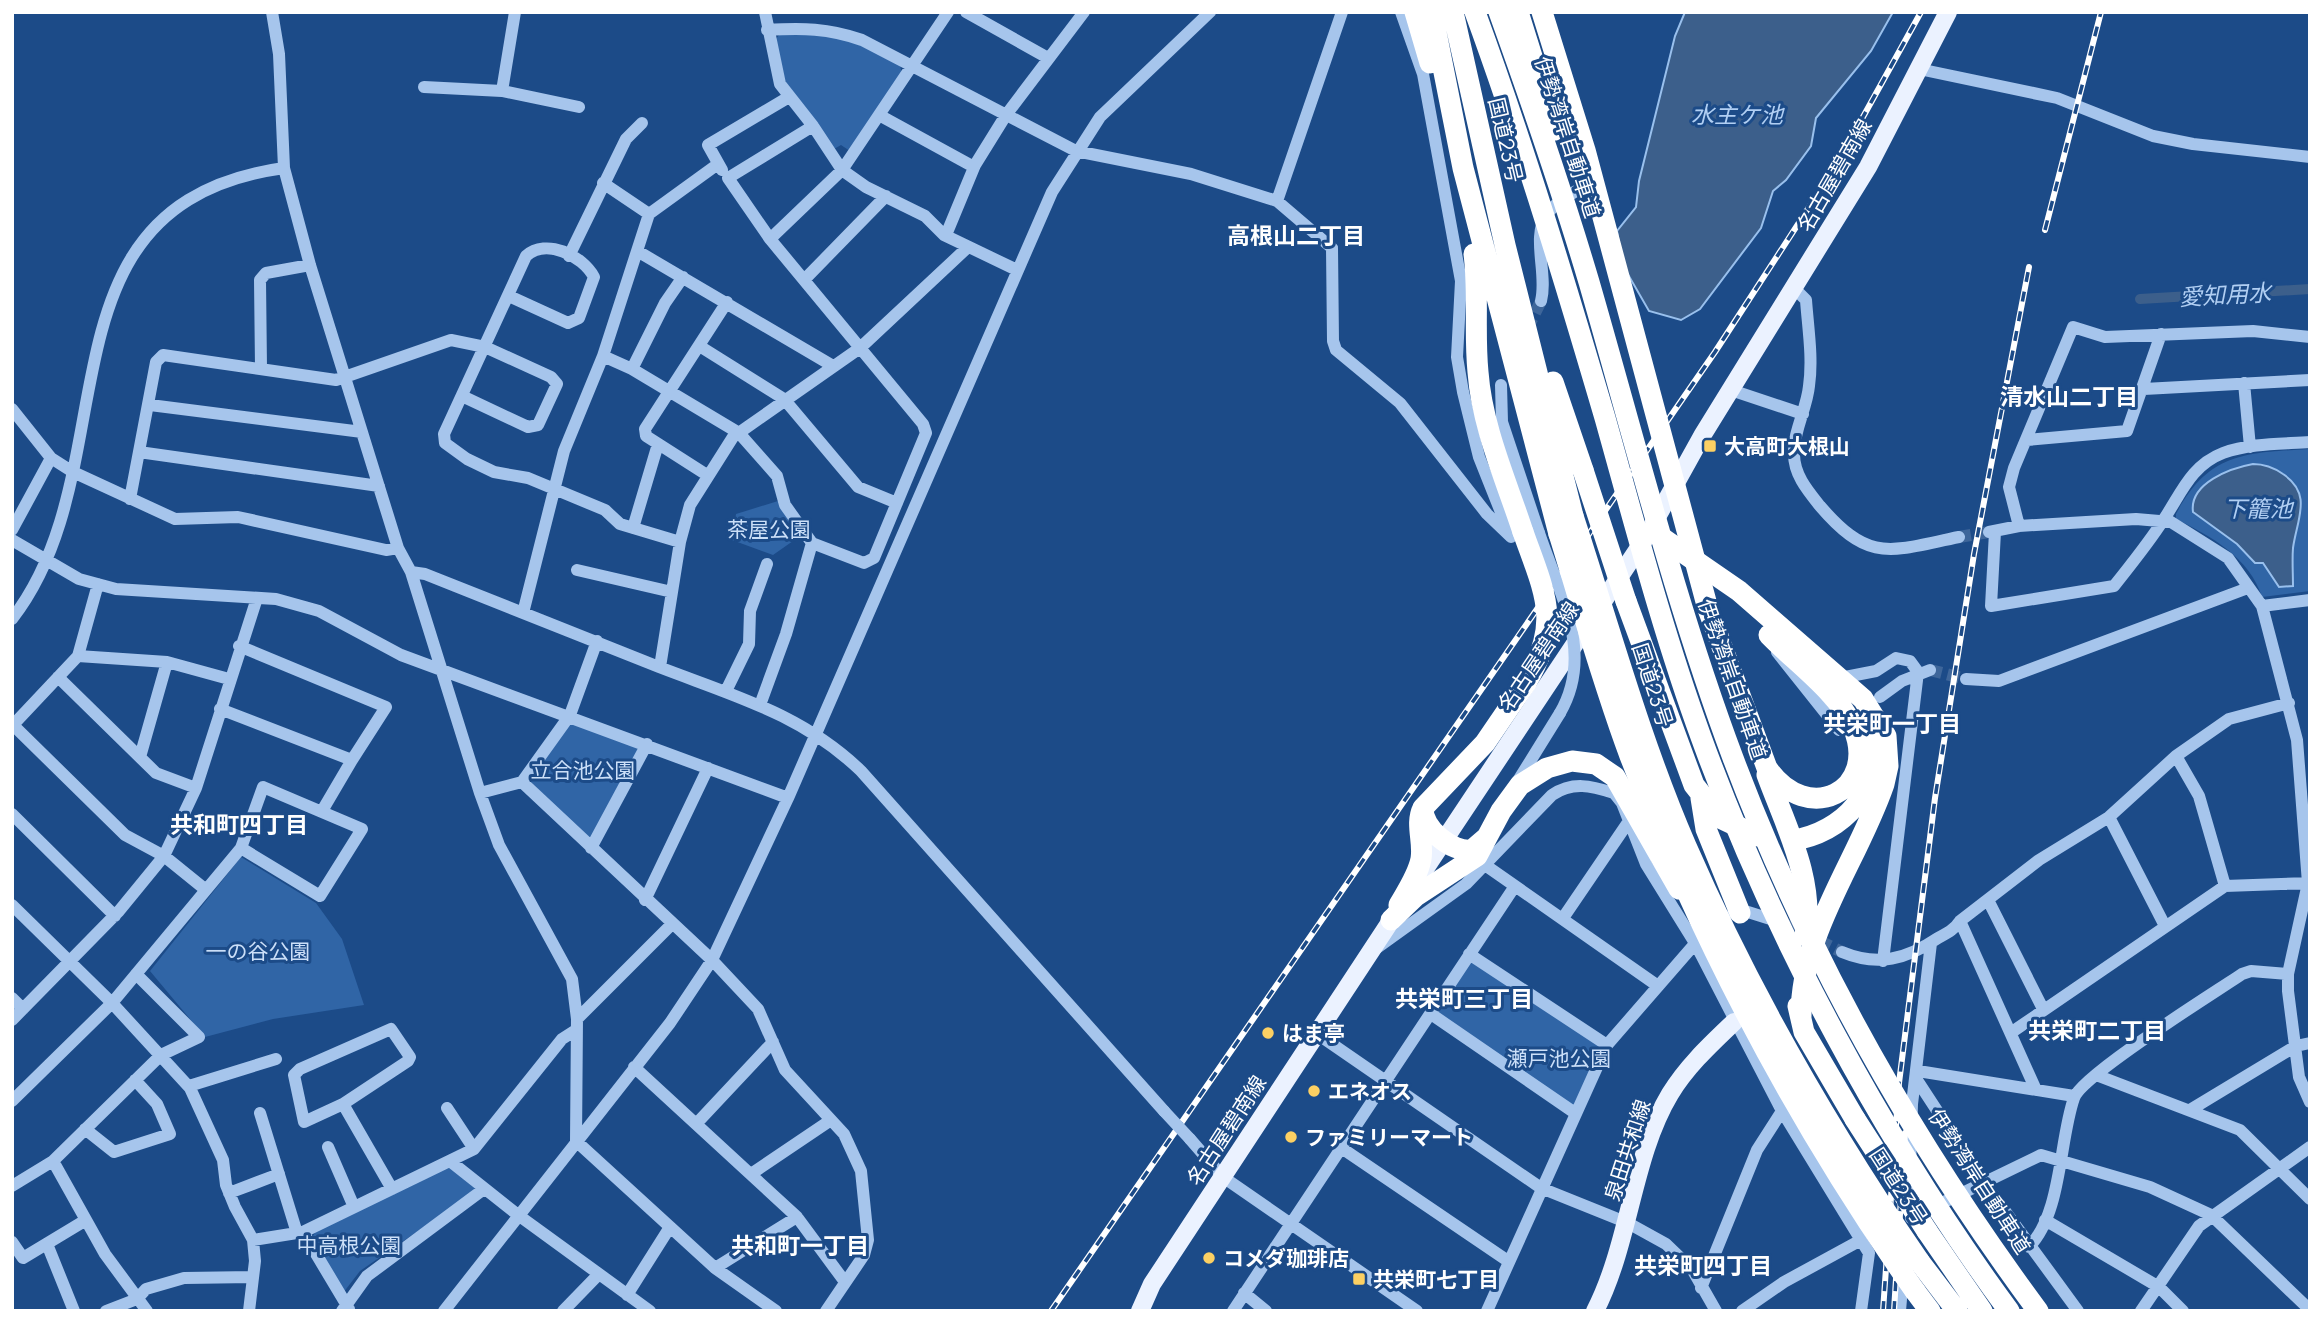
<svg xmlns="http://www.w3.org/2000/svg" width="2322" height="1323" font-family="Manrope,'Noto Sans JP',sans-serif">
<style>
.green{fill:#3065a6}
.water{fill:#3c5f8b;stroke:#99c0ed;stroke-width:2}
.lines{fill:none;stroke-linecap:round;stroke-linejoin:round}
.canal{stroke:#3c5f8b;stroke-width:10}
.minor-tunnel{stroke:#3e669a;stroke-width:12;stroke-dasharray:12 6;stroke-linecap:butt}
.minor{stroke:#a6c5ec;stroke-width:12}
.major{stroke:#ebf2ff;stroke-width:18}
.highway{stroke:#fff;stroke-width:21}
.rail-casing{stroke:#fff;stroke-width:6}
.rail{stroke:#1c4b88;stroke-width:3.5;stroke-dasharray:10;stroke-linecap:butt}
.minor-bridge{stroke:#a6c5ec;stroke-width:12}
.highway-bridge{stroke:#fff;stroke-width:21}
.poi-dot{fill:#fcd063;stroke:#1c4b88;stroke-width:2.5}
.labels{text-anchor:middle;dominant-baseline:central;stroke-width:6;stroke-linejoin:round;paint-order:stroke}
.street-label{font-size:21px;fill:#fff;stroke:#1c4b88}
.poi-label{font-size:21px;font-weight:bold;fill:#fff;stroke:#1c4b88;text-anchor:start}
.park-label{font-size:21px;fill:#cbdff8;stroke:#1c4b88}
.water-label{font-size:23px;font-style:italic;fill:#b1cff3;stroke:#1c4b88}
.neighbourhood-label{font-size:23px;font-weight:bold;fill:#fff;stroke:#1c4b88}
</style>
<rect width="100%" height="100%" fill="#1c4b88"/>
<!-- green -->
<path class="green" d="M810,34L849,40L900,65L902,74L850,151L841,145L834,149L785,81L776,39L779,35Z
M2310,449V591L2262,597C2250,558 2211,536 2176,519V514C2209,452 2246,453 2310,449Z
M778,501L803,534L773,555L732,540L736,514Z
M575,722L637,745L639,750L592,837L587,838L532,783L530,778L568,724Z
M241,857L316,903L342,939L364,1005L273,1019L205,1037L150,971Z
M1469,954L1607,1045L1575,1113L1431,1014Z
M449,1166L477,1190L360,1271L343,1293L313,1236L316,1231Z"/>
<!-- water -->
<path class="water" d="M1685,12H1893L1871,51L1816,118L1811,146L1786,180L1773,191L1761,228L1700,309L1681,320L1649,311L1622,264L1617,231L1636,207L1639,181L1675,36Z
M2253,464C2265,464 2273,467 2283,474C2313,494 2297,519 2293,548C2292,560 2293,573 2293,586L2279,587L2263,563H2255L2237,544L2193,512C2189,483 2231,468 2253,464Z"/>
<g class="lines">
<!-- canal -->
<path class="canal" d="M2140,299L2310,289"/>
<!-- minor-tunnel -->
<path class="minor-tunnel" d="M1527,329L1541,301
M1959,537L1989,532
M1930,670L1966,679
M1787,925L1842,952"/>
<!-- minor -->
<path class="minor" d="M272,12L279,54L284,168L310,265L398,548L411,572L480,793L499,845L572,979L577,1019L576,1141L715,1268L776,1311
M765,12L780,84L813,126L842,170L866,187L925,216L944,235L1017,270
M966,12L1048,58
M1401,12L1423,74L1461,281L1457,357L1463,392L1479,457L1508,530
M767,30C802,28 828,28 862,40L1076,151L1191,174L1277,201L1332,248L1333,341L1336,350L1400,403L1487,514L1511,537
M1919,69L2057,98L2153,136L2193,144L2310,157
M424,87L502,91L579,107
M502,91L515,12
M879,115L974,167
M722,170L708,145L789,97
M603,183L649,214
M1277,201L1342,12
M946,235L975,165L1006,115L1084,12
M770,239L842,170L948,12
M639,252L833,366
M569,256L626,139L642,123
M804,280L886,196
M1794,288L1806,300C1808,328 1813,358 1809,386C1807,408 1793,432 1794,454C1794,475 1808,491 1820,506C1870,564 1890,551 1959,537
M509,296L568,323L579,318L594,277C582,255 546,238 526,256L444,434L445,443L467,459L494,472L528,478L605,510L620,524L680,542
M1541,301C1548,274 1531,237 1547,214C1558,199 1581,189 1596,179
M701,347L784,399L858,487L897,503
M603,356L632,369L739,433L777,476L785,505L812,543L864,563L874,558L926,433L923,424L770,239L728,178L813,126
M261,368L260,280L266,273L310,265
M632,369L665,303L683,277
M2244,383L2250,447
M1501,385L1502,422L1539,533
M2144,389L2310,380
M1731,390L1803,414
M150,405L362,432
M12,409L51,458L73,472L175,519L238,517L386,550L398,548
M2027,440L2127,431L2161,334
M139,452L379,486
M707,475L646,436L645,429L727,302
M130,499L156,362L163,355L336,380L451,340L485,347L551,377L557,384L538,425L528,427L462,396
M2019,526L2009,487L2014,468L2073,327L2105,337L2253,331L2310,337
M633,528L658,444
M12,530L51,458
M1989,532L2019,526L2136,519L2171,522L2228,558L2262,606L2297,740L2308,883L2288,974V991L2299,1077L2310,1102
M1995,532L1991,606L2114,586C2130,566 2146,546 2160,525C2180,497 2189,466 2223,453C2250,443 2282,444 2310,442
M12,540L79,579L116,589L276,599L319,611L401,655L788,798
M577,570L672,592
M411,572L425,574C503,605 581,636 659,667C734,696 802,714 861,771L1164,1111
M2262,606L2310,600
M523,613L564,451L603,356L649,214L718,164
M12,619C132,465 28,204 284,168
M239,646L386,707L352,760
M1777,652L1839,730L1844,726
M78,656L167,662L229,679
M660,667L680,542L690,505L733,437L860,348L968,247
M58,677L156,773L196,788
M1840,678L1876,671L1896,658L1910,661L1918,672L1883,961
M1966,679L1999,681L2248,588
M726,691L749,644L750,611L767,564
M1880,697L1902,681L1930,670
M760,705L786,634L812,543
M220,709L352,760L322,811
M2176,756L2199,796L2225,886
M140,757L167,662
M522,782L712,960L758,1009L785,1070L844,1134L861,1171L868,1240L864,1255L826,1311
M1516,784L1560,713
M263,787L362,829L320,896L241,848Z
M480,793L522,782L570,715L597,641
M12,814L115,916
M2109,817L2165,926
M591,848L647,744
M1485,865L1658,986
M206,890L241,848
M645,900L708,768
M1988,900L2043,1009
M12,905L112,1003L190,1088L223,1160L226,1185L235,1207L253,1240L255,1261L249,1311
M1733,913L1748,912L1780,922
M1563,918L1629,821
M1960,921L2036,1090
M1377,948L1466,884L1552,795C1573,781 1591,786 1614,793L1622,803L1646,864L1695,943L1782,1111L1861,1240
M1842,952C1878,967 1907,959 1938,938C1947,933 1954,930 1960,921L2039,860L2109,817L2176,756L2229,719L2289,703
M1469,954L1607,1045
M12,998L23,1009
M1431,1014L1575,1113
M577,1019L672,924
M12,1020L119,911L164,856L196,788L257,598
M2012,1032L2225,886L2310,883
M1316,1033L1541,1188L1628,1223L1666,1244L1692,1269L1716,1311
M634,1067L797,1217L845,1282
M1918,1071L2074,1096
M2096,1075L2240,1130L2310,1199
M1917,1080L1983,1181L2078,1311
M189,1086L276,1059
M12,1101L112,1003L206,890L164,856L125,835L13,725L78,656L98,584
M343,1104L408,1061L410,1057L391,1029L300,1069L294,1075L304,1122L343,1104L392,1189
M447,1108L474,1149
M2190,1110L2296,1046L2310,1043
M260,1113L297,1233
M697,1123L773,1042
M85,1129L114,1152L170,1134L157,1104L135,1080
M1190,1139L1223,1177L1417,1311
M328,1147L354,1207
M1343,1149L1508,1261
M450,1161L518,1215L650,1311
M751,1174L831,1120
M12,1186L53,1161L161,1055L199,1037L136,974
M229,1193L279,1174
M1909,1201L1912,1104L1931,943
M1911,1218L2041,1155L2150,1187L2211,1215L2310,1310
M86,1220L105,1254L147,1311
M2045,1220L2159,1287L2183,1311
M303,1232L349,1309
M253,1240L303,1232L474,1149L562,1039L576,1030
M12,1242L23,1258L86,1220L53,1161
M47,1244L74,1311
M2029,1247C2062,1213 2059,1141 2074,1098C2082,1075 2214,993 2242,974L2251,971L2288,974
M715,1268L797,1217
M1701,1288L1757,1150L1782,1111
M1244,1293L1266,1311
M627,1295L670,1227
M106,1311L137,1299L146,1289L184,1278L253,1277
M342,1311L367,1276L484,1189
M444,1311L670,1023L712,960L788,798L1052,192L1100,117L1210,12
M563,1311L598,1275
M1233,1311L1515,886
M1487,1311L1607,1045L1700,938
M1742,1311L1784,1282L1861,1240L1869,1253L1861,1311
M1900,1311L1903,1275
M2141,1311L2199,1226L2310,1147"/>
<!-- major -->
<path class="major" d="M1419,878L1646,537L1702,436L1868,167L1948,12
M1140,1311L1152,1284L1398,910
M1595,1311C1630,1243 1632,1157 1670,1094C1687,1066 1711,1044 1734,1022"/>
<!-- highway -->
<path class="highway" d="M1415,12L1430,63
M1432,12L1463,168L1559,534
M1453,12L1505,245L1573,516
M1474,254C1479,293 1474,332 1478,372C1482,427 1506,480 1523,532
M1553,382L1583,470
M1652,531L1739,591L1863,699L1886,736L1888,766L1884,784C1857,863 1800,932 1801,1019
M1626,601L1694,785L1720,818L1758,836
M1708,609L1767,768C1808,828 1880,790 1853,727C1837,691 1796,663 1769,635
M1767,775C1786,827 1815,880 1805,936
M1701,798L1706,829L1740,913
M1423,808C1422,828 1452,853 1472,850L1486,838
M1800,839C1852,827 1888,779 1867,726
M1399,905C1407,891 1418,875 1421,859C1424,841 1415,824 1423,808L1485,743L1526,683
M1391,920L1416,896L1477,856L1501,811L1520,785L1547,768L1572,761L1596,764L1615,777L1679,889
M1798,1006L1804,1032L1855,1119
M1927,1231L1982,1311
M1919,1261L1957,1311
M1915,1291L1930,1311"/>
<defs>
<path id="rail" d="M2045,230L2101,12
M1051,1311L1715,352L1837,164L1921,12
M1883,1311L1899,1083L1935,798L1974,554L2029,267
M1894,1311L1905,1133"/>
</defs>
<!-- rail casing -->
<use href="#rail" class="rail-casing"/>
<!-- rail -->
<use href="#rail" class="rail"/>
<!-- minor-bridge -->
<path class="minor-bridge" d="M1539,533C1559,593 1595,653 1560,713
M1164,1111L1190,1139"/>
<!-- highway-bridge -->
<path class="highway-bridge" d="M1475,12C1524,146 1565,282 1605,418C1635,525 1663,633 1701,737C1773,935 1884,1141 2009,1311
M1499,12C1531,101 1562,191 1589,282C1635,441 1675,603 1733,758C1807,955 1913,1142 2038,1311
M1518,12L1555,130
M1542,12L1585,150L1708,609
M1583,470L1626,601
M1573,516C1609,626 1640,740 1686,846C1750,993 1829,1130 1919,1261
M1523,532C1545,594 1562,622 1526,683
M1559,534C1582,608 1603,684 1630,756C1703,946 1798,1124 1915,1291
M1855,1119L1927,1231"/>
</g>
<!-- markers -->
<g class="poi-dot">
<rect x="1703" y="439" width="14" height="14" rx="3.5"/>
<circle cx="1268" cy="1033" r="7"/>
<circle cx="1314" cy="1091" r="7"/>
<circle cx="1291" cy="1137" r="7"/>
<circle cx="1209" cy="1258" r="7"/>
<rect x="1352" y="1272" width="14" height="14" rx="3.5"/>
</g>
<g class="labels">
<!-- street labels -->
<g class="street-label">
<text transform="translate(1568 137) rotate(72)">伊勢湾岸自動車道</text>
<text transform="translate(1506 140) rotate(77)">国道23号</text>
<text transform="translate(1834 175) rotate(-60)">名古屋碧南線</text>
<text transform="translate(1538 656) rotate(-56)">名古屋碧南線</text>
<text transform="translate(1733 679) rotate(71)">伊勢湾岸自動車道</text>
<text transform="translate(1653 685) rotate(72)">国道23号</text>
<text transform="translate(1226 1130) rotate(-57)">名古屋碧南線</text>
<text transform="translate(1627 1150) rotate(-72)">泉田共和線</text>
<text transform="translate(1980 1181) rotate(57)">伊勢湾岸自動車道</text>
<text transform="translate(1899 1186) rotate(57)">国道23号</text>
</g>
<!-- poi labels -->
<g class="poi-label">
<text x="1724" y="446">大高町大根山</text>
<text x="1282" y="1033">はま亭</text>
<text x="1328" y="1091">エネオス</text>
<text x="1305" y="1137">ファミリーマート</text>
<text x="1223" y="1258">コメダ珈琲店</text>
<text x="1373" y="1279">共栄町七丁目</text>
</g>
<!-- park labels -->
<g class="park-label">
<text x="769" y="529">茶屋公園</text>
<text x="583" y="770">立合池公園</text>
<text x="258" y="951">一の谷公園</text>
<text x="1559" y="1058">瀬戸池公園</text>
<text x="349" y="1245">中高根公園</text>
</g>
<!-- water labels -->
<g class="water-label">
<text x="1737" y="114">水主ケ池</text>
<text transform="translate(2225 294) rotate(-3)">愛知用水</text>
<text x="2258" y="508">下籠池</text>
</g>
<!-- neighbourhood labels -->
<g class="neighbourhood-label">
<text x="1296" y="235">高根山二丁目</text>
<text x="2069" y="396">清水山二丁目</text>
<text x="1892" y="723">共栄町一丁目</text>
<text x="239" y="824">共和町四丁目</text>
<text x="1464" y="998">共栄町三丁目</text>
<text x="2097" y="1030">共栄町二丁目</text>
<text x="800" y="1245">共和町一丁目</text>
<text x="1703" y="1265">共栄町四丁目</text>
</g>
</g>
<!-- border -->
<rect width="2322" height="1323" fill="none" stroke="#ffffff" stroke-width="28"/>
</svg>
